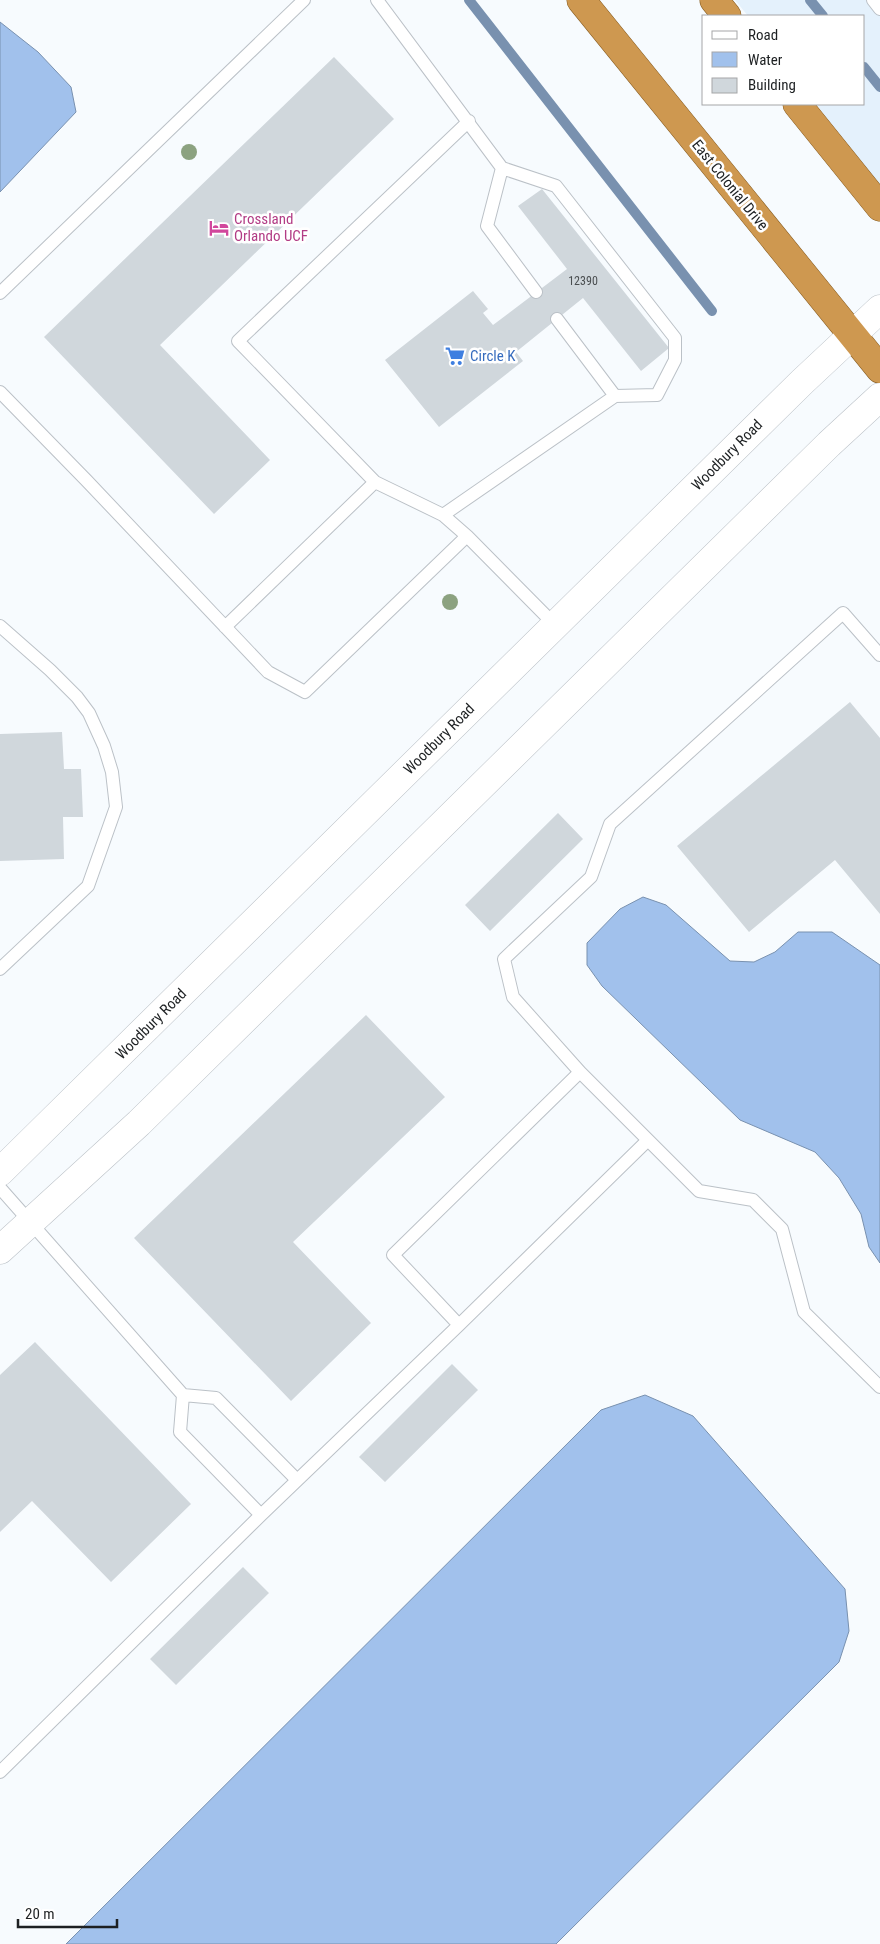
<svg xmlns="http://www.w3.org/2000/svg" width="880" height="1944" font-family="'Roboto Condensed',sans-serif">
<style>
.built{fill:#e4f1fc}
.water{fill:#a1c1ec;stroke:#7991af}
.lines{fill:none;stroke-linecap:round;stroke-linejoin:round}
.stream{stroke:#7991af;stroke-width:10}
.building{fill:#d0d7dc}
.service-casing{stroke:#bbc1c7;stroke-width:14}
.tertiary-casing{stroke:#bbc1c7;stroke-width:29}
.trunk-casing{stroke:#885e23;stroke-width:29}
.service{stroke:#fff;stroke-width:12}
.tertiary{stroke:#fff;stroke-width:28}
.trunk{stroke:#ce9850;stroke-width:28}
.tree{fill:#8ca280}
.labels{text-anchor:middle;dominant-baseline:central;stroke-width:5;stroke-linejoin:round;paint-order:stroke}
.number-label{font-size:12px;fill:#4a4e50}
.street-label{font-size:15px;fill:#1d2022;stroke:#fff}
.hotel-label{font-size:15px;fill:#b23c85;stroke:#fff;text-anchor:start}
.shop-label{font-size:15px;fill:#366cbe;stroke:#fff;text-anchor:start}
</style>
<rect width="100%" height="100%" fill="#f7fbfe"/>
<!-- built -->
<path class="built" d="M735,0H880V185L816,104H864V16H748Z"/>
<!-- water -->
<path class="water" d="M0,22L38,52L71,87L76,112L0,192Z
M643,897L666,905L730,961L754,962L775,952L798,932H832L880,965V1263L869,1247L861,1214L839,1178L815,1152L740,1120L602,986L587,965V943L620,909Z
M645,1395L693,1416L845,1589L849,1631L839,1662L556,1944H66L601,1410Z"/>
<g class="lines">
<!-- stream -->
<path class="stream" d="M469,0L712,311
M810,0L823,16
M864,67L880,87"/>
</g>
<!-- building -->
<path class="building" d="M334,57L394,119L160,345L270,460L214,514L44,337Z
M542,189L669,348L641,371L583,298L516,352L523,361L439,427L385,360L473,291L488,309L483,313L493,325L567,269L518,206Z
M850,702L880,738V914L835,860L749,932L677,846Z
M62,732L64,769H81L83,817H63L64,859L0,861V734Z
M558,813L583,839L490,931L465,905Z
M366,1015L445,1097L293,1242L371,1323L291,1401L134,1238Z
M35,1342L191,1504L111,1582L32,1501L0,1532V1375Z
M452,1364L478,1390L385,1482L359,1457Z
M243,1567L269,1593L176,1685L150,1659Z"/>
<g class="lines">
<defs>
<path id="service" d="M377,0L502,168L556,186L675,338V360L657,395L615,396
M873,0L880,9
M502,168L487,226L536,292
M0,293L304,0
M0,392L87,481L268,672L305,692L467,536
M443,515L375,482L238,341L469,121
M555,625L467,536L443,515L615,396L557,319
M0,626L50,670L77,697L89,713L104,746L112,772L116,807L88,886L0,969
M225,627L375,482
M580,1072L513,997L504,959L591,877L610,824L843,613L880,655
M648,1140L699,1191L753,1200L782,1229L804,1312L880,1387
M0,1188L183,1395L216,1398L297,1480
M183,1395L180,1432L261,1515
M0,1772L261,1515L459,1325L648,1140L580,1072L393,1255L459,1325"/>
<path id="tertiary" d="M0,1172L802,382L880,309
M0,1250L139,1123L829,444L880,397"/>
<path id="trunk" d="M581,0L880,369
M714,0L727,16
M797,104L880,207"/>
</defs>
<!-- service casing -->
<use href="#service" class="service-casing"/>
<!-- tertiary casing -->
<use href="#tertiary" class="tertiary-casing"/>
<!-- trunk casing -->
<use href="#trunk" class="trunk-casing"/>
<!-- service -->
<use href="#service" class="service"/>
<!-- tertiary -->
<use href="#tertiary" class="tertiary"/>
<!-- trunk -->
<use href="#trunk" class="trunk"/>
</g>
<!-- trees -->
<g class="tree">
<circle cx="189" cy="152" r="8"/>
<circle cx="450" cy="602" r="8"/>
</g>
<!-- icons -->
<defs>
<symbol id="hotel-bare" viewBox="-9 -9 18 18"><path d="M-6-4.5h1.5V1H6V5H4.5V3h-9V5H-6ZM-4 0a1.8 1.8 0 1 1 3.6 0ZM.5 0V-2.5h3Q6-2.5 6 0Z" fill="#d1479c" stroke="#fff" stroke-width="2.5" paint-order="stroke"/></symbol>
<symbol id="supermarket-bare" viewBox="-9 -9 18 18"><path d="M-6-5.5h2.5l.6 2H6L4.5 2H-2.5L-4.4-4H-6ZM-1.5 3.2a1.3 1.3 0 1 0 .1 0ZM3 3.2a1.3 1.3 0 1 0 .1 0Z" fill="#3f7fe0" stroke="#fff" stroke-width="2.5" paint-order="stroke"/></symbol>
</defs>
<g fill-rule="evenodd">
<use href="#hotel-bare" x="205" y="214" width="28" height="28"/>
<use href="#supermarket-bare" x="441" y="342" width="28" height="28"/>
</g>
<g class="labels">
<!-- number labels -->
<g class="number-label">
<text x="583" y="281">12390</text>
</g>
<!-- street labels -->
<g class="street-label">
<text transform="translate(730 185) rotate(51)">East Colonial Drive</text>
<text transform="translate(727 455) rotate(-45)">Woodbury Road</text>
<text transform="translate(439 739) rotate(-45)">Woodbury Road</text>
<text transform="translate(151 1024) rotate(-45)">Woodbury Road</text>
</g>
<!-- hotel labels -->
<g class="hotel-label">
<text x="234" y="219">Crossland<tspan x="234" dy="17">Orlando UCF</tspan></text>
</g>
<!-- shop labels -->
<g class="shop-label">
<text x="470" y="356">Circle K</text>
</g>
</g>
<!-- legend -->
<rect x="702" y="15" width="162" height="90" fill="#ffffff" stroke="#a5a6a7"/>
<rect x="712" y="31" width="25" height="8" fill="#ffffff" stroke="#a5a6a7"/>
<text x="748" y="40" font-size="15" fill="#1d2022">Road</text>
<rect x="712" y="52" width="25" height="15" fill="#a1c1ec" stroke="#a5a6a7"/>
<text x="748" y="65" font-size="15" fill="#1d2022">Water</text>
<rect x="712" y="78" width="25" height="15" fill="#d0d7dc" stroke="#a5a6a7"/>
<text x="748" y="90" font-size="15" fill="#1d2022">Building</text>
<!-- scale -->
<path d="M18 1919v8h99v-8" fill="none" stroke="#1d2022" stroke-width="2.5"/>
<text x="25" y="1919" font-size="15" fill="#1d2022" stroke="#ffffff" stroke-width="4" paint-order="stroke">20 m</text>
</svg>
